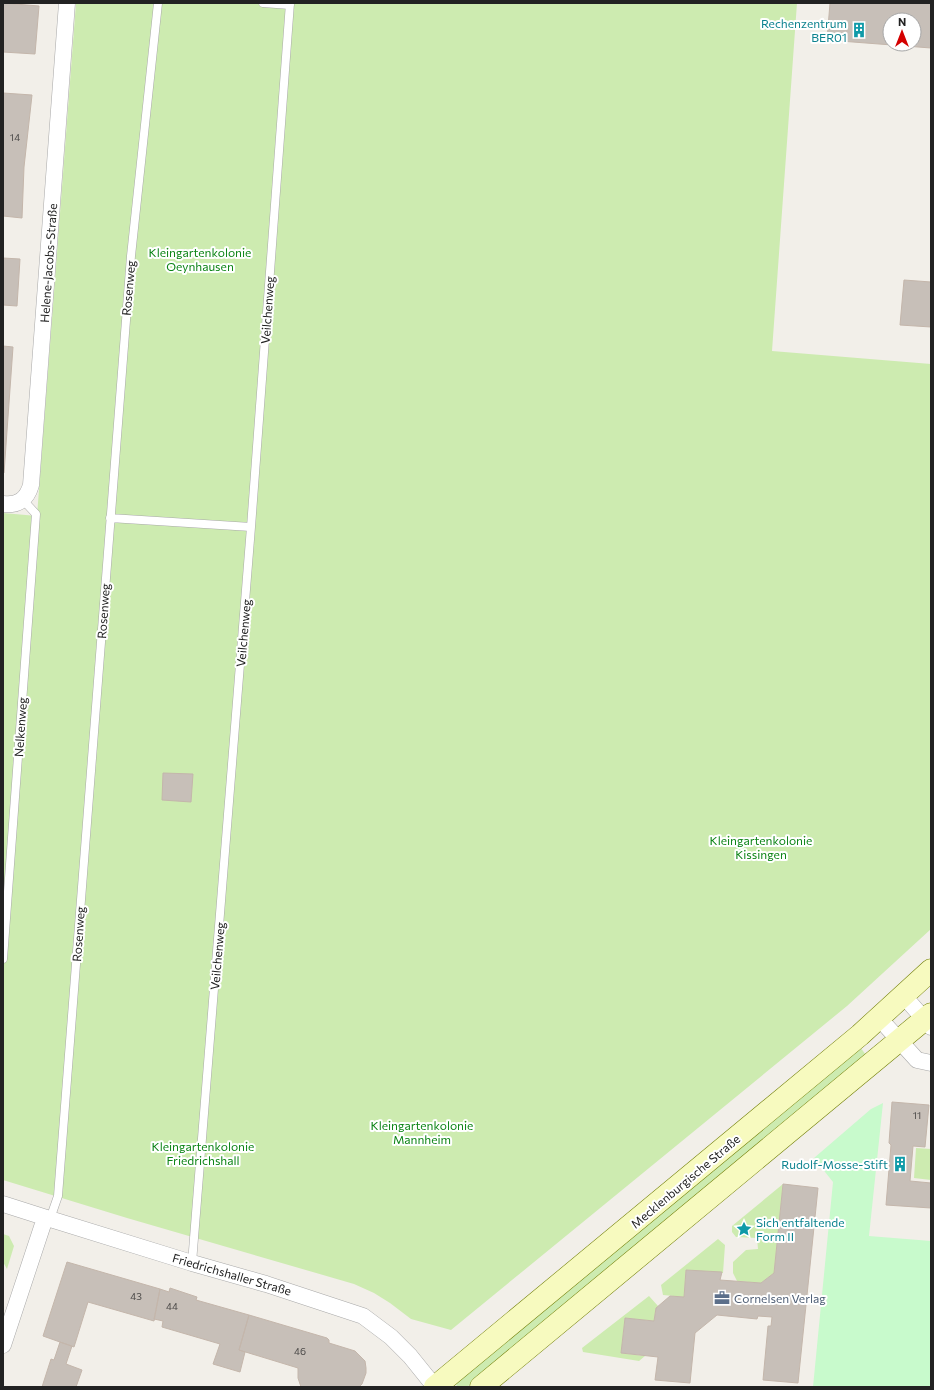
<svg xmlns="http://www.w3.org/2000/svg" width="934" height="1390" font-family="Commissioner,sans-serif">
<style>
.grass{fill:#cdebb0}
.park{fill:#c8facc}
.building{fill:#c7bfb8;stroke:#c4b6ab;fill-rule:evenodd}
.lines{fill:none;stroke-linecap:round;stroke-linejoin:round}
.service-casing{stroke:#a9a9a9;stroke-width:9}
.minor-casing{stroke:#a9a9a9;stroke-width:17}
.secondary-casing{stroke:#707d05;stroke-width:23}
.service{stroke:#fff;stroke-width:8}
.minor{stroke:#fff;stroke-width:16}
.secondary{stroke:#f7fabf;stroke-width:22}
.labels{text-anchor:middle;dominant-baseline:central;stroke-width:4;stroke-linejoin:round;paint-order:stroke}
.number-label{font-size:10px;fill:#4b4948}
.culture-label{font-size:12px;fill:#0d838f;stroke:#fff;text-anchor:end}
.park-label{font-size:12px;fill:#0c8416;stroke:#fff}
.street-label{font-size:12px;fill:#222;stroke:#fff}
.service-label{font-size:12px;fill:#4e5e75;stroke:#fff;text-anchor:start}
</style>
<rect width="100%" height="100%" fill="#f2efe9"/>
<!-- grass -->
<path class="grass" d="M76,3H797L772,351L931,364V929L847,1006L451,1330L411,1319L390,1303L374,1293L354,1284L127,1218L3,1180V513L37,516Z
M860,1047L866,1055L681,1211L467,1387H457L456,1383Z
M916,1148L931,1149V1180L914,1178Z
M783,1184L774,1273L761,1283L737,1281L733,1273V1262L746,1250L758,1249L757,1238L736,1237L732,1232V1226Z
M3,1234L9,1236L14,1246L7,1269L3,1262Z
M718,1239L725,1245L723,1273L686,1270L684,1297L663,1295L661,1285Z
M649,1296L658,1306L656,1308L654,1321L625,1318L621,1353L645,1356L639,1361L583,1352L582,1348Z"/>
<!-- park -->
<path class="park" d="M883,1103L869,1236L931,1241V1387H813L833,1182L814,1158L871,1109Z"/>
<!-- building -->
<path class="building" d="M3,3L39,6L35,54L3,52Z
M830,3H931V48L827,40ZM890,20H914V44H890Z
M3,93L32,95L24,167L22,218L3,216Z
M3,258L20,259L17,306L3,305Z
M904,280L931,282V327L900,325Z
M3,346L13,347L4,473H3Z
M163,773L193,774L191,802L162,800Z
M892,1102L929,1105L925,1147L913,1146L910,1181L931,1183V1208L886,1205L891,1145L889,1143Z
M783,1184L818,1188L798,1383L763,1380L768,1326H771L772,1317L758,1316L757,1319L717,1315L695,1333L690,1383L655,1380L658,1357L621,1353L625,1318L654,1321L656,1308L670,1296L684,1297L686,1270L722,1272L720,1280L761,1283L774,1273Z
M67,1262L160,1289L154,1321L88,1302L74,1347L43,1336Z
M170,1288L197,1297L196,1300L249,1315L239,1350L245,1352L240,1372L213,1364L220,1344L162,1327L163,1321L154,1319L160,1289L169,1292Z
M249,1315L327,1338L329,1340V1343L355,1351L365,1361L366,1368V1373L362,1384L359,1387H301L298,1378V1368L239,1350Z
M60,1342L72,1346L66,1364L82,1370L76,1387H42L51,1359L54,1360Z"/>
<g class="lines">
<defs>
<path id="service" d="M263,3L290,5
M110,518L251,527
M3,959L36,514L23,500
M50,1219L58,1196L131,256L158,3
M192,1263L251,527L290,3"/>
<path id="minor" d="M3,504C18,506 27,499 31,485L67,3
M903,995L931,1027
M879,1018L917,1060L931,1063
M3,1204L50,1219L192,1263L266,1284L363,1316L391,1337L410,1356L435,1387
M3,1345L45,1218"/>
<path id="secondary" d="M435,1387L860,1035L931,970
M481,1387L931,1014"/>
</defs>
<!-- service casing -->
<use href="#service" class="service-casing"/>
<!-- minor casing -->
<use href="#minor" class="minor-casing"/>
<!-- secondary casing -->
<use href="#secondary" class="secondary-casing"/>
<!-- service -->
<use href="#service" class="service"/>
<!-- minor -->
<use href="#minor" class="minor"/>
<!-- secondary -->
<use href="#secondary" class="secondary"/>
</g>
<!-- icons -->
<defs>
<symbol id="building-bare" viewBox="-9 -9 18 18"><path d="M-4-6H4V6H1V3H-1V6H-4ZM-2.5-4.3h1.7v1.8h-1.7ZM.8-4.3h1.7v1.8H.8ZM-2.5-1h1.7V.8h-1.7ZM.8-1h1.7V.8H.8Z" fill="#0f9aa8" stroke="#fff" stroke-width="2.5" paint-order="stroke"/></symbol>
<symbol id="sight-bare" viewBox="-9 -9 18 18"><path d="M0-6L1.8-2.2L6-1.7L2.9 1.2L3.7 5.4L0 3.3L-3.7 5.4L-2.9 1.2L-6-1.7L-1.8-2.2Z" fill="#0f9aa8" stroke="#fff" stroke-width="2.5" paint-order="stroke"/></symbol>
<symbol id="office-bare" viewBox="-9 -9 18 18"><path d="M-6-3h4V-5.5h4V-3h4V5H-6ZM-1-4.5V-3h2v-1.5ZM-6 0V1H6V0Z" fill="#5c6f8a" stroke="#fff" stroke-width="2.5" paint-order="stroke"/></symbol>
</defs>
<g fill-rule="evenodd">
<use href="#building-bare" x="848" y="19" width="22" height="22"/>
<use href="#building-bare" x="889" y="1153" width="22" height="22"/>
<use href="#sight-bare" x="733" y="1218" width="22" height="22"/>
<use href="#office-bare" x="711" y="1287" width="22" height="22"/>
</g>
<g class="labels">
<!-- number labels -->
<g class="number-label">
<text x="15" y="137">14</text>
<text x="917" y="1115">11</text>
<text x="136" y="1296">43</text>
<text x="172" y="1306">44</text>
<text x="300" y="1351">46</text>
</g>
<!-- culture labels -->
<g class="culture-label">
<text x="847" y="23">Rechenzentrum<tspan x="847" dy="14">BER01</tspan></text>
<text x="888" y="1164">Rudolf-Mosse-Stift</text>
<text x="756" y="1222" text-anchor="start">Sich entfaltende<tspan x="756" dy="14">Form II</tspan></text>
</g>
<!-- park labels -->
<g class="park-label">
<text x="200" y="252">Kleingartenkolonie<tspan x="200" dy="14">Oeynhausen</tspan></text>
<text x="761" y="840">Kleingartenkolonie<tspan x="761" dy="14">Kissingen</tspan></text>
<text x="422" y="1125">Kleingartenkolonie<tspan x="422" dy="14">Mannheim</tspan></text>
<text x="203" y="1146">Kleingartenkolonie<tspan x="203" dy="14">Friedrichshall</tspan></text>
</g>
<!-- street labels -->
<g class="street-label">
<text transform="translate(48 263) rotate(-86)">Helene-Jacobs-Straße</text>
<text transform="translate(128 288) rotate(-85)">Rosenweg</text>
<text transform="translate(267 310) rotate(-86)">Veilchenweg</text>
<text transform="translate(103 611) rotate(-86)">Rosenweg</text>
<text transform="translate(243 633) rotate(-85)">Veilchenweg</text>
<text transform="translate(20 727) rotate(-86)">Nelkenweg</text>
<text transform="translate(78 934) rotate(-86)">Rosenweg</text>
<text transform="translate(217 956) rotate(-85)">Veilchenweg</text>
<text transform="translate(685 1181) rotate(-40)">Mecklenburgische Straße</text>
<text transform="translate(232 1274) rotate(16)">Friedrichshaller Straße</text>
</g>
<!-- service labels -->
<g class="service-label">
<text x="734" y="1298">Cornelsen Verlag</text>
</g>
</g>
<!-- border -->
<rect width="934" height="1390" fill="none" stroke="#222222" stroke-width="8"/>
<!-- north arrow -->
<g transform="translate(902 32)"><circle r="19" fill="#ffffff" stroke="#a7a7a7"/>
<path d="M0-3L7 15L0 10L-7 15Z" fill="#d40000"/>
<text y="-6" font-size="11" font-weight="bold" text-anchor="middle" fill="#222222">N</text>
</g>
</svg>
